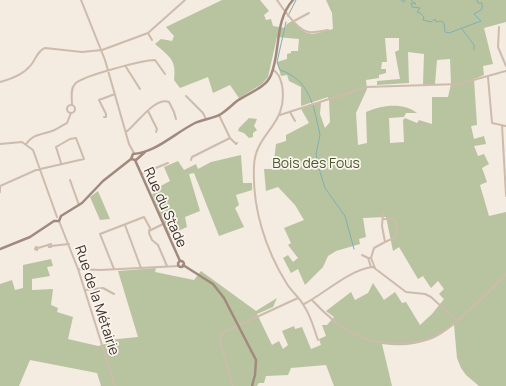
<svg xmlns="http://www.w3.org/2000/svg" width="506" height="386" font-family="Manrope,sans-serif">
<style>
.green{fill:#b8c4a0;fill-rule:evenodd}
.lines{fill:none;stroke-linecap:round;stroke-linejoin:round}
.stream{stroke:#7fb0b2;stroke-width:1}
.street{stroke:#cdbbac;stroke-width:2}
.secondary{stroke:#a18a7d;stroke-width:2.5}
.labels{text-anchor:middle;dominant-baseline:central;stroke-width:3.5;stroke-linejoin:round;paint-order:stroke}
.park-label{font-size:14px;fill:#4a5a2e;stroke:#fbf5ee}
.street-label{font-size:14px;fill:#3b302b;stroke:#fbf5ee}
</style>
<rect width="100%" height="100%" fill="#f4ebe1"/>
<!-- green -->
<path class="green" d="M222,0H260L269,11L264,15L266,20L271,19L273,26L285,28L287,24L292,21C309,38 310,35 333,29L332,13L326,0H506V22L484,28L493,64L483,66L484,75L474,79L477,125L471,126L474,139L484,136L486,144L474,146L478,156L484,154L489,164L482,168L487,182L480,185L489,216L506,212V386H479L466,375L461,368L457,358L454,325C430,343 412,348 382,344L392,386H334L326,365L291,368L288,375L266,376L264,383H259L257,386H101L97,373L30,360L19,386H0V284L12,280L15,290L23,288V265L51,259L53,266L47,267L50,276L32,279V290L53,289L51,305L58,308L57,312L73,317L68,339L98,346L108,343V340L138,337L118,271L156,268L155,272L194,280L201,271L256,311L277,298L273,307L257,314L272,345L279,341L283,349L288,345L282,331L294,326L295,329L302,327L311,349L321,345L319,339L326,336L322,325H327L334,317L326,311L351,292L355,300L368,293L373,283L384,300L395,292L402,303L406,302L420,325L432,314L444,299L439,294L444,289L438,281L431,288L423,276L418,279L399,247L393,251L386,217L363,218L366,237L359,239L360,244L336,251L328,256L323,267L305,285L298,269L291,273L283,258L288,255L293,262L298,258L288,245L291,243L284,228L304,220L295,205L278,187L266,191L264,169H273L276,144L286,141V135L309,123L301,109L321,102L320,114L325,128L330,122L329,100L328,97L301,106V87L289,81L287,75L281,76L277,62L287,59V54L291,53V51H298L299,39L277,37L268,77L262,84L239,98L230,85L213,93L208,77L180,88L174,80C177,60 169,56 155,44L161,39L172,41L174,36L166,27ZM385,38H399V50L395,52L400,79L377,81V85L409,83L408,52L424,54L423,84H435L437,60L450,59L451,84L448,97H432V124L419,120L417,123L405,118L403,120L404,142L390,143L389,118L404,117L406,113H417C404,102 381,105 366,112L367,143L358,145L356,113L367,89L366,80L379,78V75L386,73V69H381L382,62H387Z
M249,118L257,119L254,126L257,130L253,133V137L249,138L244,133L238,131L239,128Z
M241,155L243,183H252V190L236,195L239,205L235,208L244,227L219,236L194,173L189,174L200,211L185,217L187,227L169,235L152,194L158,192L157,188L170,181L164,167L178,161L184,170L196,164L198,169L211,162Z
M98,191L110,219L100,220L90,197Z"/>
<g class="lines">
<!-- stream -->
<path class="stream" d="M401,0L404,2L405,0
M411,0L416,4L411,3L412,7L420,8L417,12L420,13L424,17L423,20L431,22L435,19L436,22L441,21L444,23L445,32L449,33L481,21L474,14L482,9V3H478L477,0
M288,16L296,0
M286,22L277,62L280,70C296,75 307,87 312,103
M462,29L474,45V50
M313,104L320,135L316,154L318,165L325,188L345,216L354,249"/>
<!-- street -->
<path class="street" d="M81,0L105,60L129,144L134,153
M277,0C283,9 298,31 309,32C315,33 322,31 328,30
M294,21L309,13
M499,27L498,47L506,66
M148,33L152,40
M126,67L140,89
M273,70C279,73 280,78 282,85C289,126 255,132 254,166C252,207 265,249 287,284C292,292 300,298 304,306C311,316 314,329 318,340
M488,77L492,123L506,126
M0,82C11,79 23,75 31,65C36,59 37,51 45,48L82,52L102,50L148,33L185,0
M186,96L203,113L206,119
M67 109a4 4 0 1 1 8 0a4 4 0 1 1-8 0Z
M72,105C72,98 70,89 75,84C81,76 144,60 155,60L165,74
M148,111L157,129L156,132
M290,112L295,121
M280,115L366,87L459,84L506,71
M104,117H106V114L99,100L115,94
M502,125L506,196
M126,132C136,125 155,96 169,102L174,112L176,119
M230,138L236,144L237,143
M0,144L22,142L33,150L57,217
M26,144C33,135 38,135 49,132C55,131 61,126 67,123L71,113
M191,160L192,157L230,138L219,115
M141,174L168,163
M70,180L79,205
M0,186L36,170L84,159L76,138L70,139L56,147L61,163
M0,187V192
M383,219H394L397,226L396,237L385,242
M59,221L78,269L115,386
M125,225L141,268
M149,231L163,224
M51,244V247H49L48,245Z
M51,246L69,244
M36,247L38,248L37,250L35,249Z
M38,248L48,245
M362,255L368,258H371
M368,258L371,267
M375,268L371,258L374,248L385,242L382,226L383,213
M78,269L100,270L179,266
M114,269L100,234L144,217L150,228L149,233L152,240L158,245L167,266
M85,290L103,288L114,294
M312,300C323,312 338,325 352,333C372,345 410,346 432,338C450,331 492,289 506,274
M304,304C324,294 350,269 373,267L406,292L425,294L431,297L456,320
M233,386L220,342L222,333L298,298"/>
<!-- secondary -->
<path class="secondary" d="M131,159L133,154C155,153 175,133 195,123C203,119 213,119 221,114C227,110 232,105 237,101C248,93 266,88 271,75C281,51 274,21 293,0
M131,159L136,160L145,152
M135,160L180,261
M0,249L30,237L54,221H59L61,216L82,203L103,181L131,159
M178 264a3 3 0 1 1 6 0a3 3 0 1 1-6 0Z
M183,265L213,284L224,298L256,360L255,375L252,386"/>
</g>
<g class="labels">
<!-- park labels -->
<g class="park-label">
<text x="316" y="162">Bois des Fous</text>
</g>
<!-- street labels -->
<g class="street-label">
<text transform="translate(166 207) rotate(66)">Rue du Stade</text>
<text transform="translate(98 300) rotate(72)">Rue de la Métairie</text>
</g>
</g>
</svg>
